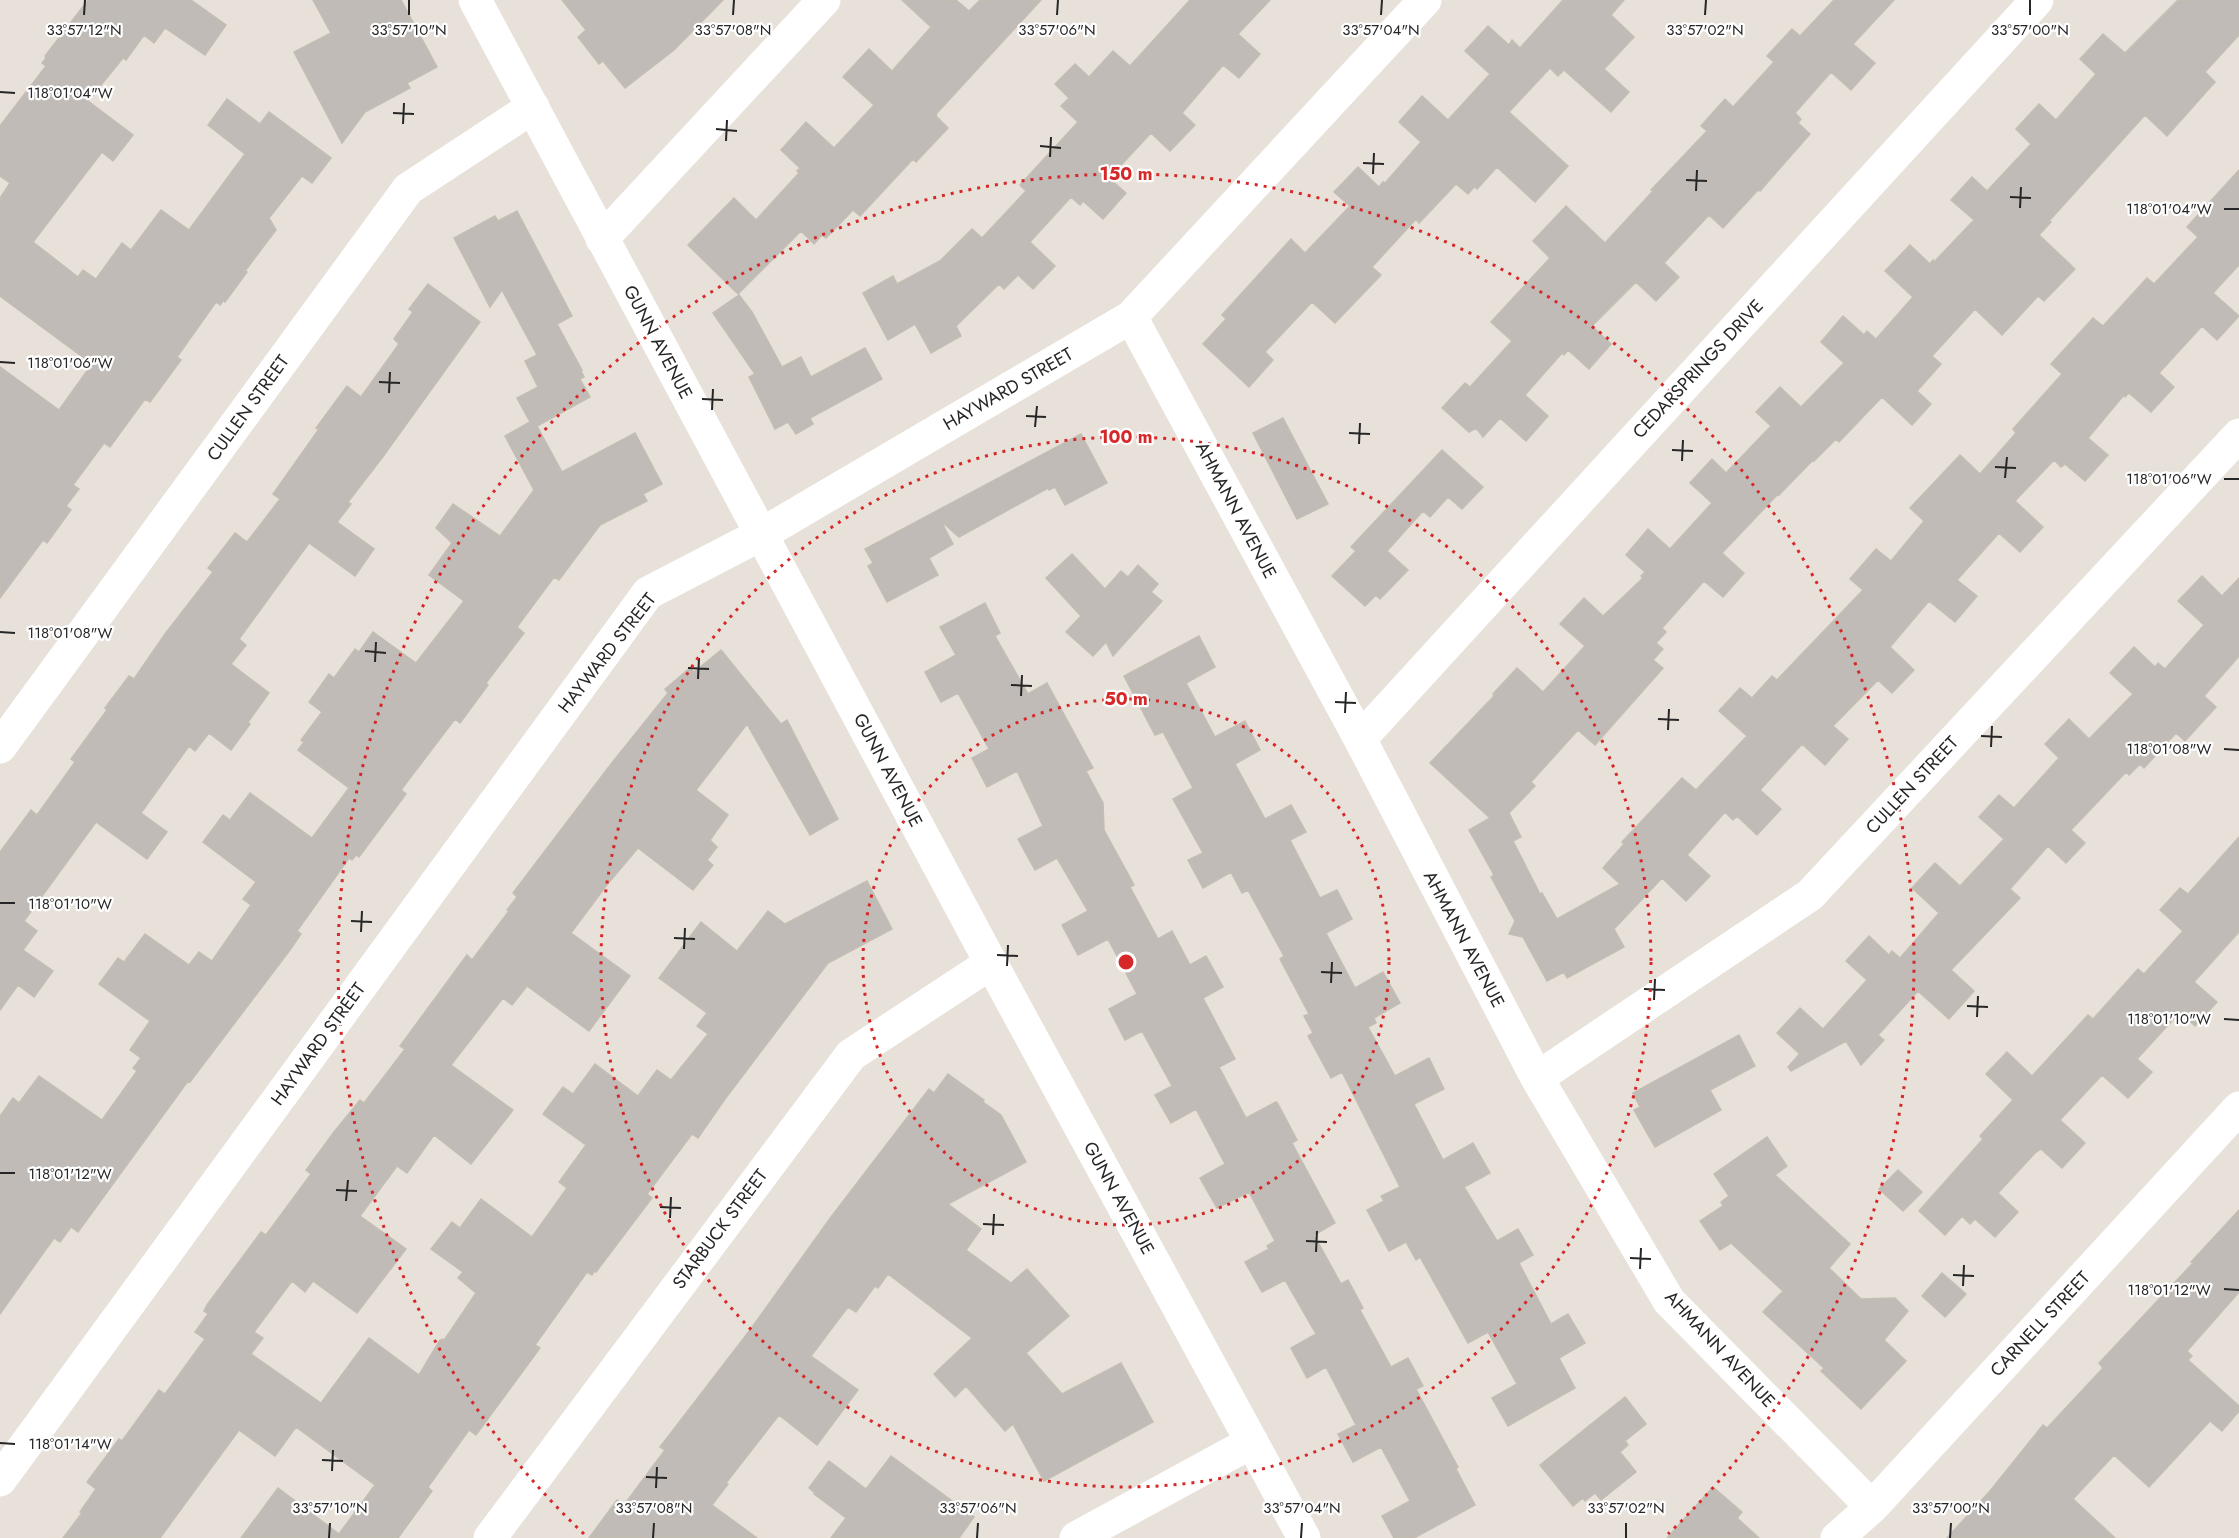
<svg xmlns="http://www.w3.org/2000/svg" width="2239" height="1538" font-family="Jost,sans-serif">
<style>
.building{fill:#c0bbb6;stroke:#c3bdb3;stroke-width:1.5}
.lines{fill:none;stroke-linecap:round;stroke-linejoin:round}
.minor{stroke:#fff;stroke-width:33}
.ticks{fill:none;stroke:#262626;stroke-width:2}
.ring{fill:none;stroke:#d62828;stroke-width:3;stroke-dasharray:3 6}
.labels{text-anchor:middle;dominant-baseline:central;stroke-width:4.5;stroke-linejoin:round;paint-order:stroke}
.street-label{font-size:18px;fill:#262626;stroke:#fff}
.ticks-label{font-size:15px;text-anchor:middle;fill:#262626;stroke:#fff;stroke-width:4.5;stroke-linejoin:round;paint-order:stroke}
.centre{fill:#d62828;stroke:#fff;stroke-width:3}
.ring-label{font-size:18px;text-anchor:middle;font-weight:bold;fill:#d62828;stroke:#fff;stroke-width:4.5;stroke-linejoin:round;paint-order:stroke}
</style>
<rect width="100%" height="100%" fill="#e8e1d9"/>
<!-- building -->
<path class="building" d="M88,0H191L226,25L205,55L165,28L154,43L144,35L126,60L123,58L88,101L133,135L113,161L102,152L33,242L78,277L83,270L96,279L122,243L131,250L161,210L189,230L245,154L208,125L227,99L260,124L269,112L331,158L312,183L302,176L269,218L276,230L245,271L247,272L225,302L224,300L220,305L216,302L177,357L181,360L150,402L145,399L110,447L104,443L73,485L79,489L66,506L71,510L47,543L43,540L0,598V367L59,410L92,364L0,296V198L10,183L0,176V126L46,66L42,63L46,58L45,56Z
M313,0H401L437,67L407,83L410,88L365,112L342,143L294,52L331,33Z
M562,0H723L674,50L625,88L603,61L599,64L578,37L586,30Z
M902,0H956L969,11L980,0H1041L937,113L936,116L948,128L916,162L913,159L860,216L853,210L826,238L822,235L814,244L801,231L738,294L688,245L734,198L756,220L799,173L797,171L800,168L781,150L806,122L834,148L874,105L843,77L869,49L892,71L931,27Z
M1190,0H1270L1238,34L1260,54L1239,78L1223,65L1182,113L1195,125L1170,151L1151,133L1109,178L1126,193L1103,219L1083,201L1080,205L1071,197L1030,242L1055,266L1033,289L1018,275L1004,289L999,284L956,326L961,336L931,353L915,324L888,340L863,293L893,276L897,284L940,261L972,229L982,238L1026,191L1020,185L1078,122L1061,106L1069,98L1055,84L1075,64L1089,77L1113,51L1130,66Z
M1563,0H1624L1611,15L1634,37L1604,69L1629,92L1611,112L1564,70L1558,76L1550,68L1509,112L1568,166L1535,202L1497,167L1477,189L1475,186L1468,194L1456,184L1419,223L1416,219L1372,267L1381,275L1335,323L1312,302L1265,352L1273,360L1249,387L1203,344L1226,319L1222,315L1291,239L1305,253L1350,206L1334,192L1358,167L1379,187L1383,182L1385,183L1421,142L1399,122L1422,96L1448,120L1490,74L1465,51L1488,26L1509,45L1512,40L1520,48Z
M1834,0H1894L1853,44L1875,63L1851,90L1831,72L1795,113L1801,119L1798,123L1810,134L1760,191L1758,190L1723,228L1709,215L1664,263L1679,277L1656,301L1636,282L1592,326L1611,344L1589,369L1568,350L1564,355L1562,353L1525,395L1548,416L1526,441L1500,418L1483,437L1476,428L1469,432L1442,408L1465,383L1470,387L1512,341L1491,322L1550,258L1533,241L1566,206L1605,243L1653,191L1651,190L1707,131L1701,126L1725,99L1733,107L1774,62L1767,56L1792,29L1800,36Z
M2178,0H2239V35L2205,72L2215,82L2167,136L2145,115L2049,221L2051,222L2039,235L2075,269L2044,301L2038,296L2002,335L1975,309L1932,356L1941,364L1917,391L1931,404L1912,425L1882,397L1839,442L1836,439L1814,461L1813,460L1779,495L1778,494L1722,553L1744,573L1723,597L1704,581L1662,628L1666,632L1656,643L1663,649L1653,660L1663,668L1595,745L1578,730L1531,782L1535,786L1509,813L1521,837L1513,841L1540,894L1542,893L1557,919L1620,884L1603,868L1624,844L1622,842L1682,778L1696,790L1747,736L1719,711L1740,688L1752,698L1772,676L1777,680L1863,590L1850,579L1876,549L1891,561L1924,521L1910,508L1960,455L1980,474L2016,433L2013,429L2062,374L2051,364L2093,318L2103,326L2147,278L2154,284L2198,237L2187,227L2239,170V265L2213,293L2239,316L2217,340L2202,326L2159,373L2174,387L2151,412L2129,393L2125,397L2124,395L2088,438L2108,455L2085,481L2065,464L2061,467L2054,460L2015,501L2043,527L2020,552L1999,533L1957,580L1977,596L1955,622L1929,601L1890,647L1914,670L1892,693L1878,680L1833,726L1848,739L1825,765L1802,744L1760,790L1781,809L1757,835L1737,816L1733,820L1725,812L1687,855L1710,876L1686,901L1662,878L1614,929L1624,947L1567,978L1564,972L1547,981L1523,937L1509,934L1515,921L1491,877L1494,875L1469,830L1490,818L1430,763L1494,696L1493,694L1517,668L1543,692L1585,646L1560,624L1584,598L1603,616L1643,578L1641,576L1645,572L1626,555L1648,529L1670,549L1712,503L1690,483L1712,459L1726,473L1771,426L1756,412L1780,387L1801,407L1844,363L1821,342L1843,316L1864,335L1867,331L1876,339L1913,297L1885,271L1910,245L1930,264L1933,260L1934,262L1974,220L1951,200L1972,177L1987,191L2031,144L2016,129L2039,104L2056,120L2096,74L2080,59L2103,34L2125,53Z
M517,211L572,316L557,324L582,370L581,371L584,377L580,379L590,397L537,426L562,472L635,433L662,484L643,494L647,501L600,525L559,580L554,577L517,627L524,633L486,683L488,685L460,723L455,719L401,790L406,794L359,857L356,855L352,860L349,858L297,931L301,934L290,950L190,1082L188,1081L78,1232L71,1227L60,1242L54,1238L0,1314V1116L13,1098L19,1103L39,1076L102,1120L137,1071L133,1068L141,1058L130,1050L150,1021L99,984L118,958L124,962L145,934L189,965L199,952L212,961L251,905L243,899L256,882L203,842L223,815L230,820L250,793L312,838L349,788L298,750L304,742L301,740L322,712L309,702L329,674L334,678L355,649L359,652L373,632L416,663L464,601L429,575L452,543L436,528L453,504L500,536L534,490L505,436L530,422L517,398L538,387L525,361L537,355L502,290L490,307L454,238L495,216L498,221Z
M428,284L480,322L382,458L348,502L351,504L337,522L374,549L355,576L309,543L239,639L246,645L231,664L269,693L248,722L250,724L231,750L209,733L195,751L189,746L141,813L167,832L147,859L96,822L24,921L37,931L23,950L53,971L34,997L18,985L0,1010V852L31,810L37,815L75,762L71,759L107,710L105,708L129,676L134,679L165,634L213,572L208,568L235,533L247,542L280,499L273,494L319,429L316,428L347,386L361,397L399,344L394,339L413,312L409,309Z
M739,295L752,312L782,367L801,357L811,377L865,348L882,379L810,418L813,424L796,434L788,422L775,429L749,377L755,374L713,313Z
M1283,418L1328,504L1297,519L1253,433Z
M1081,434L1107,483L1065,505L1055,487L1049,490L1048,488L959,537L941,521L953,544L929,558L938,575L887,602L868,566L873,563L865,549Z
M1442,450L1483,487L1462,509L1448,497L1430,517L1423,511L1387,551L1408,570L1380,599L1376,595L1365,606L1332,576L1356,551L1351,547Z
M1072,554L1105,589L1121,571L1128,577L1138,565L1158,584L1151,592L1162,601L1113,656L1106,642L1093,656L1066,632L1081,616L1046,578Z
M2202,576L2222,596L2239,578V656L2204,696L2216,707L2185,741L2176,733L2144,768L2140,764L2129,775L2126,772L2071,830L2085,843L2066,863L2048,846L2010,889L2020,898L1951,970L1974,991L1949,1019L1918,991L1878,1035L1884,1040L1861,1065L1846,1041L1791,1071L1788,1067L1802,1051L1800,1054L1777,1033L1800,1008L1823,1029L1867,980L1846,961L1869,936L1889,955L1892,951L1900,958L1939,913L1912,888L1935,863L1960,886L2004,839L1979,817L1999,795L2014,808L2059,758L2045,744L2069,719L2089,739L2133,694L2110,673L2134,647L2155,667L2158,663L2165,669L2204,625L2178,601Z
M985,603L1000,633L995,636L1028,694L1047,683L1093,768L1086,771L1103,803L1104,830L1134,885L1130,887L1158,939L1172,931L1190,965L1206,956L1223,987L1203,998L1235,1059L1219,1067L1246,1118L1276,1102L1278,1104L1297,1140L1292,1143L1335,1223L1314,1235L1341,1284L1348,1280L1363,1308L1360,1310L1391,1367L1408,1358L1423,1386L1416,1389L1458,1467L1456,1469L1475,1505L1414,1538H1394L1382,1516L1410,1501L1381,1447L1353,1462L1338,1434L1356,1425L1326,1367L1307,1378L1291,1348L1316,1334L1285,1280L1262,1292L1245,1262L1269,1249L1267,1246L1275,1241L1249,1192L1217,1208L1200,1178L1225,1164L1196,1109L1171,1123L1155,1095L1172,1086L1142,1031L1125,1040L1109,1009L1137,994L1108,939L1078,955L1062,925L1088,911L1057,858L1035,870L1018,839L1043,826L1017,771L987,787L972,758L989,749L958,693L941,702L925,672L956,655L940,627Z
M1199,636L1215,667L1186,683L1215,737L1245,721L1260,750L1235,764L1265,819L1291,805L1306,832L1290,840L1320,898L1337,890L1352,919L1326,933L1355,988L1383,972L1400,1003L1374,1018L1376,1023L1368,1027L1395,1076L1429,1058L1444,1089L1414,1104L1443,1160L1473,1143L1490,1173L1464,1187L1497,1241L1518,1229L1533,1255L1519,1263L1551,1324L1568,1314L1585,1343L1559,1358L1575,1388L1508,1426L1492,1398L1517,1384L1488,1332L1468,1343L1420,1257L1416,1260L1406,1242L1389,1251L1367,1210L1384,1201L1381,1196L1400,1187L1342,1072L1331,1078L1308,1036L1313,1033L1304,1016L1309,1014L1280,959L1284,956L1248,890L1242,893L1231,872L1203,888L1188,860L1203,853L1173,799L1193,788L1163,732L1155,735L1124,676Z
M721,650L781,724L787,720L838,819L810,835L747,724L696,790L728,815L710,840L717,847L707,860L713,865L693,890L638,848L606,886L571,933L630,976L589,1031L527,986L512,1005L503,998L451,1065L513,1110L471,1164L434,1135L407,1173L397,1166L360,1216L406,1249L357,1313L313,1281L305,1292L292,1281L254,1332L263,1338L251,1354L321,1403L369,1338L419,1375L440,1340L445,1339L476,1293L458,1278L463,1272L431,1249L452,1222L460,1228L481,1199L532,1237L567,1188L559,1182L586,1145L543,1114L563,1087L573,1094L595,1064L638,1096L657,1070L671,1080L708,1034L697,1026L707,1013L659,978L701,922L737,951L768,911L785,924L867,881L892,929L828,963L725,1099L698,1138L692,1134L647,1194L652,1198L596,1272L595,1270L592,1275L587,1272L535,1345L540,1348L476,1435L469,1430L428,1487L432,1491L398,1538H241L278,1488L339,1534L375,1485L296,1427L275,1456L239,1430L160,1538H63L82,1513L80,1512L96,1489L87,1482L119,1439L122,1441L159,1390L165,1394L205,1339L195,1332L208,1314L204,1311L207,1305L261,1232L266,1235L311,1174L306,1170L334,1132L360,1100L364,1103L405,1049L400,1046L467,955L472,960L509,911L507,910L517,897L513,893L611,764L668,693L665,689L690,668L694,672Z
M2239,837V932L2194,982L2217,1002L2195,1026L2180,1012L2137,1059L2152,1072L2128,1098L2102,1075L2060,1120L2085,1143L2062,1168L2041,1149L2035,1153L1998,1193L2018,1212L1995,1237L1975,1219L1970,1224L1962,1216L1945,1235L1919,1211L1983,1139L1980,1136L2013,1100L1986,1074L2007,1052L2032,1076L2088,1015L2093,1019L2138,969L2144,974L2183,931L2160,910L2180,888L2188,894Z
M1739,1035L1755,1066L1710,1090L1721,1110L1655,1147L1634,1110L1640,1107L1633,1093Z
M948,1074L984,1100L983,1102L1001,1115L1026,1162L948,1204L981,1229L966,1250L1011,1283L1027,1269L1069,1316L1026,1353L1062,1394L1121,1363L1153,1422L1044,1481L1013,1424L1005,1431L966,1386L955,1397L934,1374L972,1338L888,1274L878,1288L875,1286L856,1312L848,1307L811,1356L858,1390L817,1445L779,1415L726,1483L728,1484L712,1505L757,1538H589L617,1500L624,1505L665,1450L660,1447L750,1330L831,1217L929,1089L934,1093Z
M1767,1137L1787,1166L1775,1175L1850,1244L1829,1268L1861,1299L1895,1298L1908,1311L1884,1340L1906,1361L1861,1409L1821,1371L1824,1368L1763,1312L1783,1291L1731,1243L1720,1250L1700,1221L1723,1206L1721,1202L1729,1196L1714,1174Z
M1898,1170L1922,1192L1903,1211L1879,1189Z
M2239,1210V1292L2187,1351L2192,1356L2188,1360L2239,1406V1411L2222,1431L2210,1421L2149,1487L2114,1455L2073,1499L2115,1538H1947L1990,1491L2043,1425L2047,1428L2103,1368L2099,1363L2193,1263L2191,1262Z
M1942,1273L1966,1294L1945,1317L1922,1296Z
M1625,1397L1646,1424L1625,1441L1628,1445L1620,1452L1636,1472L1601,1500L1595,1493L1585,1501L1583,1498L1573,1506L1540,1465Z
M891,1456L974,1517L959,1538H831L846,1518L814,1494L815,1493L809,1488L829,1461L866,1489Z
M1713,1487L1742,1512L1737,1518L1759,1538H1667Z"/>
<g class="lines">
<!-- minor -->
<path class="minor" d="M475,0L991,963L1304,1538
M602,239L824,0
M1131,317L1360,739L1537,1078L1669,1301L1872,1507
M1360,739L2037,0
M0,747L408,189L533,107
M1537,1078L1810,895L2239,435
M0,1480L648,593L762,534L1131,317L1425,0
M490,1538L851,1055L991,963
M1076,1538L1252,1442
M1837,1538L1872,1507L2239,1108"/>
</g>
<!-- ticks -->
<path class="ticks" d="M84,15L85,0M409,15V0M733,15L734,0M1057,15L1058,0M1381,15L1382,0M1705,15L1706,0M2030,15V0M0,92L15,93M393,113L414,114M403,124L404,103M716,129L737,131M726,141L727,120M1040,146L1061,148M1050,157L1051,137M1363,163L1384,164M1373,174L1374,153M1686,180L1707,181M1696,191L1697,170M2010,197L2031,198M2020,208L2021,187M2224,209H2239M0,362L15,363M379,382L400,383M389,393L390,372M702,399L723,400M712,410L713,389M1026,416L1046,417M1035,427L1037,406M1349,433L1370,434M1359,444L1360,423M1672,450L1693,451M1682,461L1683,440M1995,467L2016,468M2005,478L2007,457M2224,479H2239M0,632L15,633M365,651L386,653M375,662L376,642M688,668L709,669M698,679L699,658M1011,685L1032,686M1021,696L1022,675M1335,702L1356,703M1345,713L1346,692M1658,719L1679,720M1668,730L1669,709M1981,736L2002,737M1991,747L1992,726M2224,749L2239,750M0,903H15M351,921L372,922M361,932L362,911M674,938L695,939M684,949L685,928M997,955L1018,956M1007,966L1008,945M1321,972L1342,973M1331,983L1332,962M1644,989L1665,990M1654,1000L1655,979M1967,1006L1988,1007M1977,1017L1978,996M2224,1019L2239,1020M0,1173H15M336,1190L357,1191M346,1201L348,1180M660,1207L681,1208M670,1218L671,1197M983,1224L1004,1225M993,1235L994,1214M1306,1241L1327,1242M1316,1252L1317,1231M1630,1258L1651,1259M1640,1269L1641,1248M1953,1275L1974,1276M1963,1286L1964,1265M2224,1289L2239,1290M0,1443L15,1444M322,1460L343,1461M332,1471L333,1450M646,1477L667,1478M656,1488L657,1467M329,1538L330,1523M653,1538L654,1523M977,1538L978,1523M1301,1538L1302,1523M1626,1538V1523M1950,1538L1951,1523"/>
<!-- distance rings -->
<g class="ring">
<circle cx="1126" cy="962" r="263"/>
<circle cx="1126" cy="962" r="525"/>
<path d="M584 1534A788 788 0 1 1 1668 1534"/>
</g>
<g class="labels">
<!-- street labels -->
<g class="street-label">
<text transform="translate(658 342) rotate(62)">GUNN AVENUE</text>
<text transform="translate(1698 369) rotate(-47)">CEDARSPRINGS DRIVE</text>
<text transform="translate(1008 389) rotate(-30)">HAYWARD STREET</text>
<text transform="translate(248 408) rotate(-54)">CULLEN STREET</text>
<text transform="translate(1236 510) rotate(62)">AHMANN AVENUE</text>
<text transform="translate(607 653) rotate(-52)">HAYWARD STREET</text>
<text transform="translate(888 770) rotate(62)">GUNN AVENUE</text>
<text transform="translate(1912 785) rotate(-47)">CULLEN STREET</text>
<text transform="translate(1464 939) rotate(62)">AHMANN AVENUE</text>
<text transform="translate(318 1044) rotate(-54)">HAYWARD STREET</text>
<text transform="translate(1119 1198) rotate(61)">GUNN AVENUE</text>
<text transform="translate(720 1229) rotate(-53)">STARBUCK STREET</text>
<text transform="translate(2040 1324) rotate(-47)">CARNELL STREET</text>
<text transform="translate(1720 1349) rotate(47)">AHMANN AVENUE</text>
</g>
</g>
<g class="ticks-label">
<text x="84" y="35">33°57'12"N</text>
<text x="409" y="35">33°57'10"N</text>
<text x="733" y="35">33°57'08"N</text>
<text x="1057" y="35">33°57'06"N</text>
<text x="1381" y="35">33°57'04"N</text>
<text x="1705" y="35">33°57'02"N</text>
<text x="2030" y="35">33°57'00"N</text>
<text x="70" y="98">118°01'04"W</text>
<text x="2169" y="214">118°01'04"W</text>
<text x="70" y="368">118°01'06"W</text>
<text x="2169" y="484">118°01'06"W</text>
<text x="70" y="638">118°01'08"W</text>
<text x="2169" y="754">118°01'08"W</text>
<text x="70" y="909">118°01'10"W</text>
<text x="2169" y="1024">118°01'10"W</text>
<text x="70" y="1179">118°01'12"W</text>
<text x="2169" y="1295">118°01'12"W</text>
<text x="70" y="1449">118°01'14"W</text>
<text x="330" y="1513">33°57'10"N</text>
<text x="654" y="1513">33°57'08"N</text>
<text x="978" y="1513">33°57'06"N</text>
<text x="1302" y="1513">33°57'04"N</text>
<text x="1626" y="1513">33°57'02"N</text>
<text x="1951" y="1513">33°57'00"N</text>
</g>
<circle cx="1126" cy="962" r="9" class="centre"/>
<g class="ring-label">
<text x="1126" y="180">150 m</text>
<text x="1126" y="443">100 m</text>
<text x="1126" y="705">50 m</text>
</g>
</svg>
